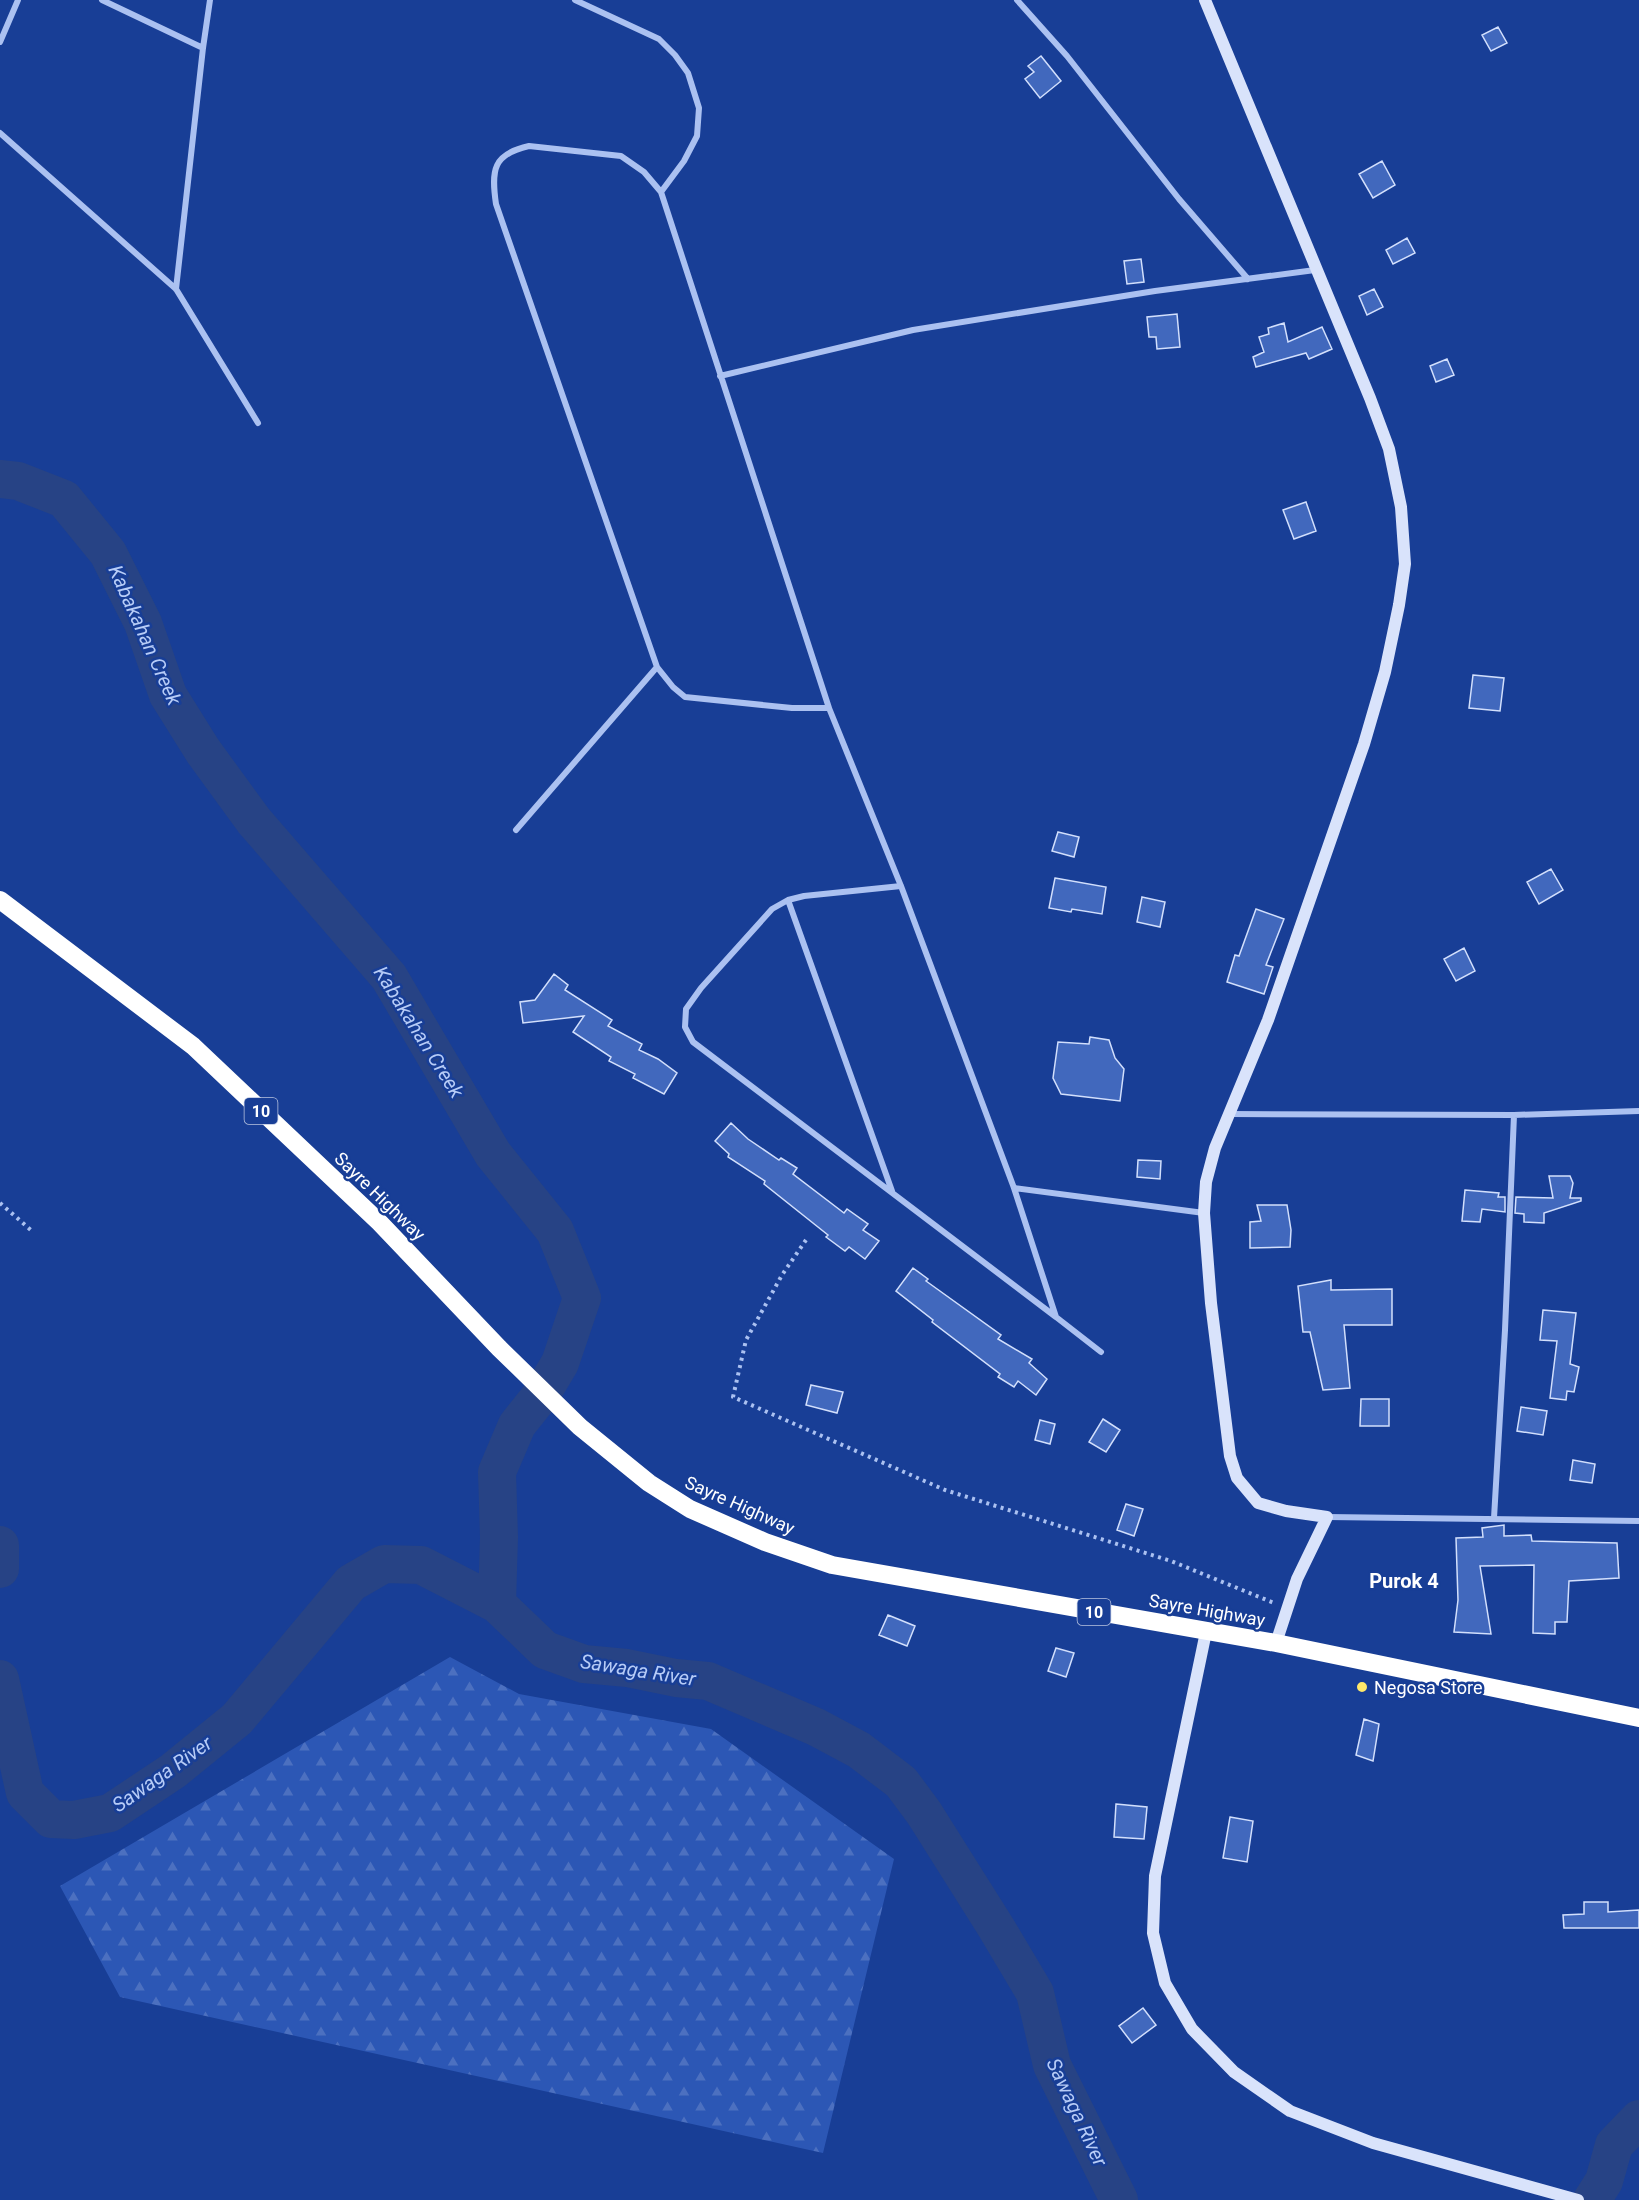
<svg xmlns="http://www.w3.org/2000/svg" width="1639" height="2200" font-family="Roboto,sans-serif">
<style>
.forest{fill:url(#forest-firs)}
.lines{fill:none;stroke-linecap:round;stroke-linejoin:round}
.river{stroke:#274385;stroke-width:38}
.building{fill:#4168bd;stroke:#d2dffc;stroke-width:1.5}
.path{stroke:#abc1f1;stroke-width:4;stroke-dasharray:3 4.5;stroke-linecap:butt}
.street{stroke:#abc1f1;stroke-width:6}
.secondary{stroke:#d9e3fb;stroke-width:12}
.highway{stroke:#fff;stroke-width:18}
.poi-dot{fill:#ffe86a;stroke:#183e96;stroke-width:2}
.labels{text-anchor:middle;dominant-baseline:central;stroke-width:5;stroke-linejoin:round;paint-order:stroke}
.shield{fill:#183e96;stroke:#bac5e0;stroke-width:1.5}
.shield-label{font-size:16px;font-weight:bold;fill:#fff}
.street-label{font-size:18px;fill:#fff;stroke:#183e96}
.poi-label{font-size:18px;fill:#fff;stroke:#183e96;text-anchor:start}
.water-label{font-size:20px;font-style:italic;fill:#b7ccf7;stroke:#183e96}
.neighbourhood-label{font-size:20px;font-weight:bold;fill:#fff;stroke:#183e96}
</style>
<defs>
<pattern id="forest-firs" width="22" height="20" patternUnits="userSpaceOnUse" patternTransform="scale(1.5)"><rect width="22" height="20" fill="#2c57b5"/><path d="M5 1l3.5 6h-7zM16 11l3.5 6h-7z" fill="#4c70c0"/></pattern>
</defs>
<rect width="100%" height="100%" fill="#183e96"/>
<!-- forest -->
<path class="forest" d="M450,1657L519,1694L711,1729L894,1859L823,2153L120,1997L60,1886Z"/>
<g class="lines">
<!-- river -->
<path class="river" d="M0,479L18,481L64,499L108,553L143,623L168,695L203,751L254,821L389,977L493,1154L555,1231L582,1298L560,1363L541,1395L517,1425L497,1472L499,1537L497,1604
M0,1545V1569
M0,1679L25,1793L51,1819L74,1820L110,1813L173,1771L237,1719L351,1583L384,1564L421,1565L497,1604L545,1650L584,1664L627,1668L676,1678L708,1681L816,1727L859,1750L901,1782L924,1813L997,1929L1035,1993L1052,2065L1119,2200
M1592,2200L1604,2181L1614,2145L1639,2119"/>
</g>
<!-- building -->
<path class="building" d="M1498,27L1507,43L1491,51L1482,35Z
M1041,56L1061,81L1040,98L1025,79L1034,72L1028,66Z
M1382,161L1395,185L1373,198L1359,174Z
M1407,238L1415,253L1393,264L1386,250Z
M1141,259L1144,282L1127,284L1124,261Z
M1374,289L1383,307L1367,315L1359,296Z
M1177,314L1180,347L1157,349L1156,337H1149L1147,317Z
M1284,323L1288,342L1322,327L1332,349L1309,359L1306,353L1256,367L1253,357L1264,352L1259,337L1269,334L1268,328Z
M1447,359L1454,375L1436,382L1430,366Z
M1306,502L1316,531L1294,539L1283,510Z
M1473,675L1504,678L1500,711L1469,708Z
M1058,832L1079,837L1074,857L1052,851Z
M1551,869L1563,890L1539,904L1527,882Z
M1055,878L1106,887L1102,914L1072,909L1071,912L1049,908Z
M1142,897L1165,902L1160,927L1137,922Z
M1256,909L1284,919L1266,965L1273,967L1264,994L1227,982L1235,955L1239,956Z
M1464,948L1475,971L1456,981L1444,959Z
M554,974L568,985L565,990L612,1020L608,1026L642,1044L639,1050L658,1059L677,1073L664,1094L633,1078L635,1074L609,1061L611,1057L573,1032L584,1016L523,1023L520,1002L535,1000Z
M1090,1037L1109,1040L1115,1058L1124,1069L1120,1101L1061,1094L1053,1078L1058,1042L1089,1044Z
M731,1123L748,1139L779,1160L781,1158L797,1168L793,1174L844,1213L847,1209L868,1224L863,1230L879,1241L865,1259L849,1247L845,1251L826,1237L828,1235L764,1184L765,1181L728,1157L729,1154L715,1141Z
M1138,1160L1161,1161L1160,1179L1137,1177Z
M1549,1176H1570L1573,1183L1570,1198H1581V1201L1544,1213V1223L1524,1222V1214L1515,1213L1516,1197L1553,1198Z
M1465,1190L1499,1193L1498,1197H1505V1212L1482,1209L1480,1222L1462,1221Z
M1257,1205H1287L1291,1230L1290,1247L1250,1248V1222L1261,1221Z
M913,1268L928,1279L926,1281L1001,1335L998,1339L1032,1359L1029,1363L1047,1379L1036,1395L1018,1381L1014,1387L998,1377L1000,1374L932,1322L933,1320L896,1291Z
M1331,1280V1290L1392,1289V1325H1344L1350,1388L1323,1390L1310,1332H1303L1298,1286Z
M1543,1310L1576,1313L1570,1364L1579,1367L1574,1392L1567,1391L1566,1400L1550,1398L1557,1341L1540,1340Z
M811,1385L843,1392L837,1413L806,1405Z
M1361,1399H1389V1426H1360Z
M1521,1407L1547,1411L1543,1435L1517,1431Z
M1103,1419L1120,1430L1106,1452L1089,1442Z
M1040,1420L1055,1424L1050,1444L1035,1440Z
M1573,1460L1595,1464L1592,1483L1570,1480Z
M1126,1504L1143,1509L1134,1536L1117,1530Z
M1504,1525V1536L1531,1535L1532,1541L1617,1543L1619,1578L1569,1581L1567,1622H1555V1634L1533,1633L1534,1565L1480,1566L1491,1634L1454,1632L1458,1600L1456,1538L1483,1537L1482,1528Z
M888,1615L915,1626L907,1646L879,1635Z
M1056,1648L1074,1653L1066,1677L1048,1671Z
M1364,1719L1379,1724L1373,1761L1356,1755Z
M1116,1804L1147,1807L1144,1839L1114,1837Z
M1230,1817L1253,1821L1247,1862L1223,1858Z
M1584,1902H1608V1912L1639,1910V1928H1564L1563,1915L1584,1914Z
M1143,2008L1156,2025L1132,2043L1119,2026Z"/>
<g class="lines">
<!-- path -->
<path class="path" d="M0,1203L32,1231
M806,1240L782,1275L746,1340L733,1397L945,1490L1171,1561L1274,1603"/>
<!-- street -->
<path class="street" d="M102,0L203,48
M575,0L659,39L675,55L688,73L699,108L697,136L684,161L661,192
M1017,0L1067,56L1179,199L1248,279
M0,42L18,0
M0,133L176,289L258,423
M529,146L621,156L644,172L661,192L829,708H792L685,697L673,687L657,667L496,204C491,170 493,154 529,146Z
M176,289L203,48L210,0
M720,376L913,330L1155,291L1315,270
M829,708L901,886L1014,1188
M516,830L657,667
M901,886L804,896L788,900L772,909L701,988L686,1009L685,1027L693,1042L1056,1317
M788,900L892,1191
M1230,1114L1514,1115L1639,1111
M1101,1352L1056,1317L1014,1188L1204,1213
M1327,1517L1639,1521
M1494,1518L1505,1330L1514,1115"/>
<!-- secondary -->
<path class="secondary" d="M1205,0L1370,398L1389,449L1401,507L1405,564L1399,605L1385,672L1364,744L1268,1020L1215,1148L1206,1182L1204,1213L1211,1303L1230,1456L1237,1478L1258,1503L1286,1511L1327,1517L1297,1579L1276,1643
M1206,1632L1155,1876L1153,1933L1165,1983L1192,2029L1234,2072L1290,2111L1373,2143L1578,2200"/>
<!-- highway -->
<path class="highway" d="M0,900L193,1046L380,1223L499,1348L580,1427L649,1483L690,1509L765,1542L832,1565L1276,1643L1639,1718"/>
</g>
<!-- markers -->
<circle class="poi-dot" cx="1362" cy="1687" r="6"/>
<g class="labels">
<!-- shield labels -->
<g class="shield">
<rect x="244.5" y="1098" width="33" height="26" rx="4.5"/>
<rect x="1077.5" y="1599" width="33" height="26" rx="4.5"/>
</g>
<g class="shield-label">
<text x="261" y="1111">10</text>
<text x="1094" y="1612">10</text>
</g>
<!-- street labels -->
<g class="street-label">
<text transform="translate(380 1196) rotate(44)">Sayre Highway</text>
<text transform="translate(740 1505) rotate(24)">Sayre Highway</text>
<text transform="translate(1207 1610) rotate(10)">Sayre Highway</text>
</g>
<!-- poi labels -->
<g class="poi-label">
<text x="1374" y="1687">Negosa Store</text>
</g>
<!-- water labels -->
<g class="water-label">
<text transform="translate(145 635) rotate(66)">Kabakahan Creek</text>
<text transform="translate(419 1032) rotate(58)">Kabakahan Creek</text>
<text transform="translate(638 1670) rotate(9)">Sawaga River</text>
<text transform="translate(162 1774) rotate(-35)">Sawaga River</text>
<text transform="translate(1077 2112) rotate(65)">Sawaga River</text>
</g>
<!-- neighbourhood labels -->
<g class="neighbourhood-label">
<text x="1404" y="1581">Purok 4</text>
</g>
</g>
</svg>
